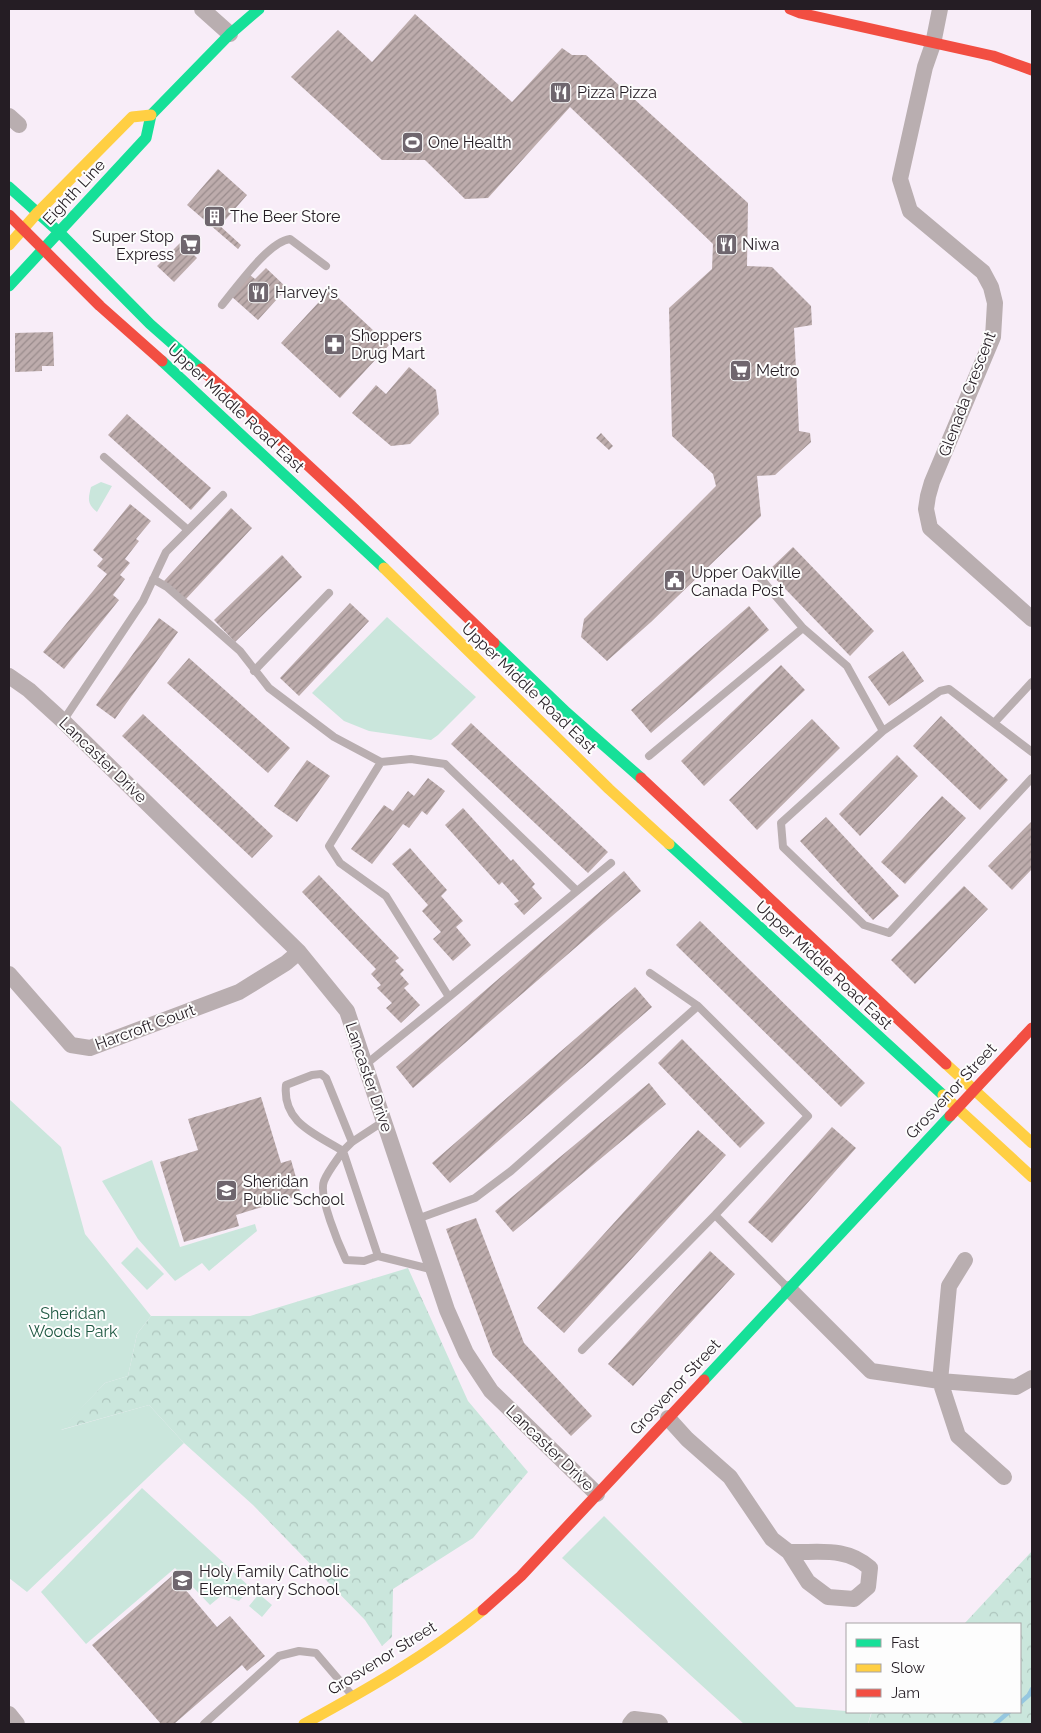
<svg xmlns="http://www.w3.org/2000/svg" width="1041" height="1733" font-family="Raleway,sans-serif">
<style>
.forest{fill:url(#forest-crowns)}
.green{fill:#cae6dc}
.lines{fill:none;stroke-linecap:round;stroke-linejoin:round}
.stream{stroke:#95c7e0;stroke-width:4.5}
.building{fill:url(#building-hatch)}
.lane{stroke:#b9aeb0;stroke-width:8}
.street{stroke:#b9aeb0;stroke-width:16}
.fast{stroke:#16e098;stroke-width:11}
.slow{stroke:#ffcf43;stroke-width:11}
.jam{stroke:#f24e42;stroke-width:11}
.labels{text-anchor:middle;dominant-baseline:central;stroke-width:4;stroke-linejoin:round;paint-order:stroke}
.poi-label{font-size:16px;fill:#251d24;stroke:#fdfdfd;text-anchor:start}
.street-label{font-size:16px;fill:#251d24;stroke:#fdfdfd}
.park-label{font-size:16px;fill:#1e5842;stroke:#fdfdfd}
</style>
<defs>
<pattern id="forest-crowns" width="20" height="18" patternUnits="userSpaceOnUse" patternTransform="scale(1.25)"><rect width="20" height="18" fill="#cae6dc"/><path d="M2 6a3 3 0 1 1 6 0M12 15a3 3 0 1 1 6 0" fill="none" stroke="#adc5bd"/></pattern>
<pattern id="building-hatch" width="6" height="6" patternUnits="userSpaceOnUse" patternTransform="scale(1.25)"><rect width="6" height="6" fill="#bdacac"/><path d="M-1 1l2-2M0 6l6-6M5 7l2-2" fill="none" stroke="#998b8c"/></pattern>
</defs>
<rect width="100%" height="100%" fill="#f8edf8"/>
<!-- forest -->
<path class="forest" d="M408,1268L468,1401L528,1472L473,1538L393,1589L392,1637L382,1646L365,1620L253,1505L184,1443L149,1405L60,1430L105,1383L128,1376L137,1334L151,1316H250Z
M1032,1551V1724H868L872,1712H1020V1624H964Z"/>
<!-- green -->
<path class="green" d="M101,482L112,486L97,512C87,504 88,499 91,487Z
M387,617L476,697L438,735L431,740L369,731L344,721L312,693Z
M9,1099L61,1147L85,1234L151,1316L137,1334L128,1376L105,1383L61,1430L149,1405L184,1443L27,1592L9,1578Z
M152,1160L180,1247L255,1224L257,1231L209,1271L202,1263L175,1281L138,1239L102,1181Z
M137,1247L164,1274L147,1290L121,1263Z
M142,1488L251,1588L239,1601L222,1595L210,1605L175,1568L86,1644L41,1592Z
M604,1516L796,1707L871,1713L868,1724H744L562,1558Z
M259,1594L272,1605L262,1617L249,1606Z"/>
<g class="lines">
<!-- stream -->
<path class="stream" d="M1020,1703L1029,1695L1032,1689
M995,1724L1009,1712"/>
</g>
<!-- building -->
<path class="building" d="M415,14L512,102L562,48L572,55H586L748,203L747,266L772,267L811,306L812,325L794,328L799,431L810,433L811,442L775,475L757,476L761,516L651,622L607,661L581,637L584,619L716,486L713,474L672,436L669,308L712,269L713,244L570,107L488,198L465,199L425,160H382L291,77L338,30L372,62Z
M218,169L247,195L220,226L241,245L238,249L187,205Z
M187,236L199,248L193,254L197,258L174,282L157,266Z
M266,268L287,288L258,320L231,296L250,275L255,279Z
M330,290L389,345L340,398L281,343Z
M53,332L54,366H42V371L15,372V333Z
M409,367L436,390L439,414L410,444L391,446L352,413L376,385L386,394Z
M127,414L211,488L191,510L108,435Z
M601,433L613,446L609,450L596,438Z
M130,504L151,521L136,539L139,541L125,559L130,563L120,575L125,579L113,595L119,600L64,669L43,652L107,574L97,566L103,559L93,550Z
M231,508L252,528L185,600L164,581Z
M793,547L874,631L850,656L768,571Z
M282,555L302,577L235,642L214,620Z
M350,603L369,621L299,696L280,678Z
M749,606L769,630L651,733L631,710Z
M159,618L178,632L115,719L96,705Z
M903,651L924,681L889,706L868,677Z
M189,658L290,748L268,773L167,683Z
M781,665L805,690L704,786L681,761Z
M143,714L273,836L252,858L122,736Z
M941,716L1008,780L980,810L913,746Z
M812,719L840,748L757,830L729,800Z
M471,723L608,852L588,873L451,744Z
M897,755L918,776L860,836L839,814Z
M307,760L330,776L297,822L274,806Z
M428,778L445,791L427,815L422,811L409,828L403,824L372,864L351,849L384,805L393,811L408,791L414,796Z
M942,796L966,818L905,884L881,862Z
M463,808L511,861L513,859L535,884L532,887L542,898L524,915L514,904L519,901L502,882L499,885L445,825Z
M826,817L899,896L873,920L800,841Z
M1032,821V869L1012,890L988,866Z
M410,848L447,890L441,896L463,921L456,927L471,945L453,961L433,939L441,932L422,911L428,905L392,864Z
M624,871L641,891L413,1088L396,1067Z
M319,875L399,958L395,961L404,970L400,974L409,984L404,988L420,1005L401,1023L386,1008L392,1003L377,988L381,985L371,974L376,969L302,892Z
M964,886L988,909L915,984L891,960Z
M700,921L865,1083L841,1107L676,945Z
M635,987L652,1007L450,1183L432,1163Z
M682,1039L765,1123L740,1148L658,1063Z
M649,1083L666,1104L513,1232L495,1211Z
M261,1097L281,1163L291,1160L301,1195L236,1215L239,1226L184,1242L160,1162L198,1150L188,1119Z
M832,1127L856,1148L772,1243L748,1222Z
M698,1130L726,1155L564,1333L537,1308Z
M476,1218L524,1343L592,1416L571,1436L493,1355L446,1229Z
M710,1251L735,1274L633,1386L608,1364Z
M173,1575L217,1627L230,1616L265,1656L247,1671L242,1665L174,1724H161L92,1645Z"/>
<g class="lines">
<!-- lane -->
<path class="lane" d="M222,305C237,287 268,242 290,239L326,266
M104,457L188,530
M756,573L803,628L847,666L883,731
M153,579L167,587L240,651L269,688L334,737L381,762L411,759L445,764L577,891L449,997L386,896L340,863L329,846L381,762
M254,671L329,593
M63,721L143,601L166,552L223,495
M994,723L1032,682
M1032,752L949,689L940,691L883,731L781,823L783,847L864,925L889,933L1032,778
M649,756L803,628
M577,891L611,863
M650,973L698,1006
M365,1065L449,997
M384,1121L352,1142L343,1151L378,1256L434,1270
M352,1142L326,1078L321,1074L312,1075L286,1085C282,1123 316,1134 343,1151C337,1160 328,1171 324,1181C318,1196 339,1245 346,1260L364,1261L378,1256
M715,1215L787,1287
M417,1219L475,1198L511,1171L698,1006L808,1116L715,1215L582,1350
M204,1724L279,1656L299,1651L316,1653L351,1694"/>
<!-- street -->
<path class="street" d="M202,9L230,34
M940,9L933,44L925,67L900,179L910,211L983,272L991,287L995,303L993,337L932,482L928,496L926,509L930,528L1032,619
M9,116L19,125
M9,676L29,690L63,721L299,952L347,1011L447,1310L466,1353L491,1391L597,1494
M9,974L71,1045L90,1048L239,992L286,963L299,952
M965,1260L949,1286L940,1381L958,1436L1004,1477
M789,1289L871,1371L940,1381L1016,1387L1032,1378
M668,1418L687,1439L730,1477L772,1539L789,1552L808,1582L828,1597L854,1599L868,1587L870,1568C846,1546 818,1553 789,1552
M9,1714L17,1724
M630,1724L634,1719L658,1722L660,1724"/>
<!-- fast -->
<path class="fast" d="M9,187L59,232L150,324L201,369
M9,286L146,138L151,115L230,34L259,9
M162,361L384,568
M494,643L567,713L641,778
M669,844L943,1095
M704,1380L950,1116"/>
<!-- slow -->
<path class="slow" d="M9,245L38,212L132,117L151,115
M384,568L609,789L669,844
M946,1064L1032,1143
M943,1095L1032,1177
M304,1724C366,1690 428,1655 483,1610"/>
<!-- jam -->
<path class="jam" d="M790,9L800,13L993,56L1032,70
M9,215L100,306L162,361
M201,369C302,457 398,550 494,643
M641,778L946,1064
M950,1116L1032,1028
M483,1610L521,1576L704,1380"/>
</g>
<!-- icons -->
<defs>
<symbol id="restaurant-square" viewBox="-11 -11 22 22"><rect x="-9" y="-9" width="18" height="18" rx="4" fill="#6f666e" stroke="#fdfdfd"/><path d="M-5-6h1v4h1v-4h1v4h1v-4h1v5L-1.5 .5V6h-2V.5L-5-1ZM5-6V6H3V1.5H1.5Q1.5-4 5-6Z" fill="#fff"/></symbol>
<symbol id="stadium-square" viewBox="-11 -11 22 22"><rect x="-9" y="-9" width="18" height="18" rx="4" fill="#6f666e" stroke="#fdfdfd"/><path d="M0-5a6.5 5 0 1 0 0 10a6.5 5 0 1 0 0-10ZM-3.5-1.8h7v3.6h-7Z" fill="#fff"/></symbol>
<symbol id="building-square" viewBox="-11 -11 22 22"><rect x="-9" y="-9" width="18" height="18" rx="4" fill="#6f666e" stroke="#fdfdfd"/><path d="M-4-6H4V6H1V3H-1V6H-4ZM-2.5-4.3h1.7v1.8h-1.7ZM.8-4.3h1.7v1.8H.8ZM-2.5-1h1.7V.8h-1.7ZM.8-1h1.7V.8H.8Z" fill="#fff"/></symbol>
<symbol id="supermarket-square" viewBox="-11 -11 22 22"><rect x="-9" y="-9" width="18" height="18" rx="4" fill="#6f666e" stroke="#fdfdfd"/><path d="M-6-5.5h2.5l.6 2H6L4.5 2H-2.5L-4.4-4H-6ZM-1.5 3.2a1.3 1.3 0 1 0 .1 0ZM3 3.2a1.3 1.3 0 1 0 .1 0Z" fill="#fff"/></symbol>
<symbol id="pharmacy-square" viewBox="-11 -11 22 22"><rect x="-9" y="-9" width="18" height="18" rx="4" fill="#6f666e" stroke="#fdfdfd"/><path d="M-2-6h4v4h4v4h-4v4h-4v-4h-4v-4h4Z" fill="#fff"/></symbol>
<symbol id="civic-square" viewBox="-11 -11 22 22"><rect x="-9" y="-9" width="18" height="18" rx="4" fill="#6f666e" stroke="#fdfdfd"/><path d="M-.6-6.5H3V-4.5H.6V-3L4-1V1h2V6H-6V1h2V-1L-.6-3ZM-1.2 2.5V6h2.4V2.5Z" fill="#fff"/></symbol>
<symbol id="school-square" viewBox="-11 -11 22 22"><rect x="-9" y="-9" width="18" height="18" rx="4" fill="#6f666e" stroke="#fdfdfd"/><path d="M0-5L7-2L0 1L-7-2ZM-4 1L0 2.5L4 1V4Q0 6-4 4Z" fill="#fff"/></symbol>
</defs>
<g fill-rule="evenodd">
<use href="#restaurant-square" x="548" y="80" width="25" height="25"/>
<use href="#stadium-square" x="400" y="130" width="25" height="25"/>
<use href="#building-square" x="202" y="204" width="25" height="25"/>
<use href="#restaurant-square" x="714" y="232" width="25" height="25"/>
<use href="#supermarket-square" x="178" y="232" width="25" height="25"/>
<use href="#restaurant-square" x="246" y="280" width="25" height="25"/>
<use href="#pharmacy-square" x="322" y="332" width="25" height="25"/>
<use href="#supermarket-square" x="728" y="358" width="25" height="25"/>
<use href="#civic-square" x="662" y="568" width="25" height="25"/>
<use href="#school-square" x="214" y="1178" width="25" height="25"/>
<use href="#school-square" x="170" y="1568" width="25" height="25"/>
</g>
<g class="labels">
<!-- poi labels -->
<g class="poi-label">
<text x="577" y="92">Pizza Pizza</text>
<text x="428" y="142">One Health</text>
<text x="230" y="216">The Beer Store</text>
<text x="174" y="236" text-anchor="end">Super Stop<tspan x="174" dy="18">Express</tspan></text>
<text x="742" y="244">Niwa</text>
<text x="275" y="292">Harvey's</text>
<text x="351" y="335">Shoppers<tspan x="351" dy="18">Drug Mart</tspan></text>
<text x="756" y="370">Metro</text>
<text x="691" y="572">Upper Oakville<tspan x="691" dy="18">Canada Post</tspan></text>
<text x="243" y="1181">Sheridan<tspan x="243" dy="18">Public School</tspan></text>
<text x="199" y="1571">Holy Family Catholic<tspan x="199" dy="18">Elementary School</tspan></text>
</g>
<!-- street labels -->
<g class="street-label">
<text transform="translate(74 192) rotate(-47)">Eighth Line</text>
<text transform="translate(967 394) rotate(-69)">Glenada Crescent</text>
<text transform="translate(236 408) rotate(43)">Upper Middle Road East</text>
<text transform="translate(529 688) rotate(44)">Upper Middle Road East</text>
<text transform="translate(103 760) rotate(44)">Lancaster Drive</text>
<text transform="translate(824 965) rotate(43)">Upper Middle Road East</text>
<text transform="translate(145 1027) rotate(-20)">Harcroft Court</text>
<text transform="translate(369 1077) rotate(71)">Lancaster Drive</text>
<text transform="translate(951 1091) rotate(-47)">Grosvenor Street</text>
<text transform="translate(675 1387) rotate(-47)">Grosvenor Street</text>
<text transform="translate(550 1448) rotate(44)">Lancaster Drive</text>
<text transform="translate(382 1658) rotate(-32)">Grosvenor Street</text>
</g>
<!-- park labels -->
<g class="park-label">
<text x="73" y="1313">Sheridan<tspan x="73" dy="18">Woods Park</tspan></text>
</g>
</g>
<!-- border -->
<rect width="1041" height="1733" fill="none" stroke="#251d24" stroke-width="20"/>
<!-- legend -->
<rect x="846" y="1623" width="175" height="90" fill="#fdfdfd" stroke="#a7a3a6"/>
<rect x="856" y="1639" width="25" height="8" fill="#16e098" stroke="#a7a3a6"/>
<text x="891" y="1648" font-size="15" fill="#251d24">Fast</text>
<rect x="856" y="1664" width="25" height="8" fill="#ffcf43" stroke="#a7a3a6"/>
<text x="891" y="1673" font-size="15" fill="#251d24">Slow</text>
<rect x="856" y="1689" width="25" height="8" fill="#f24e42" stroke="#a7a3a6"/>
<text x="891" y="1698" font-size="15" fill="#251d24">Jam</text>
</svg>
